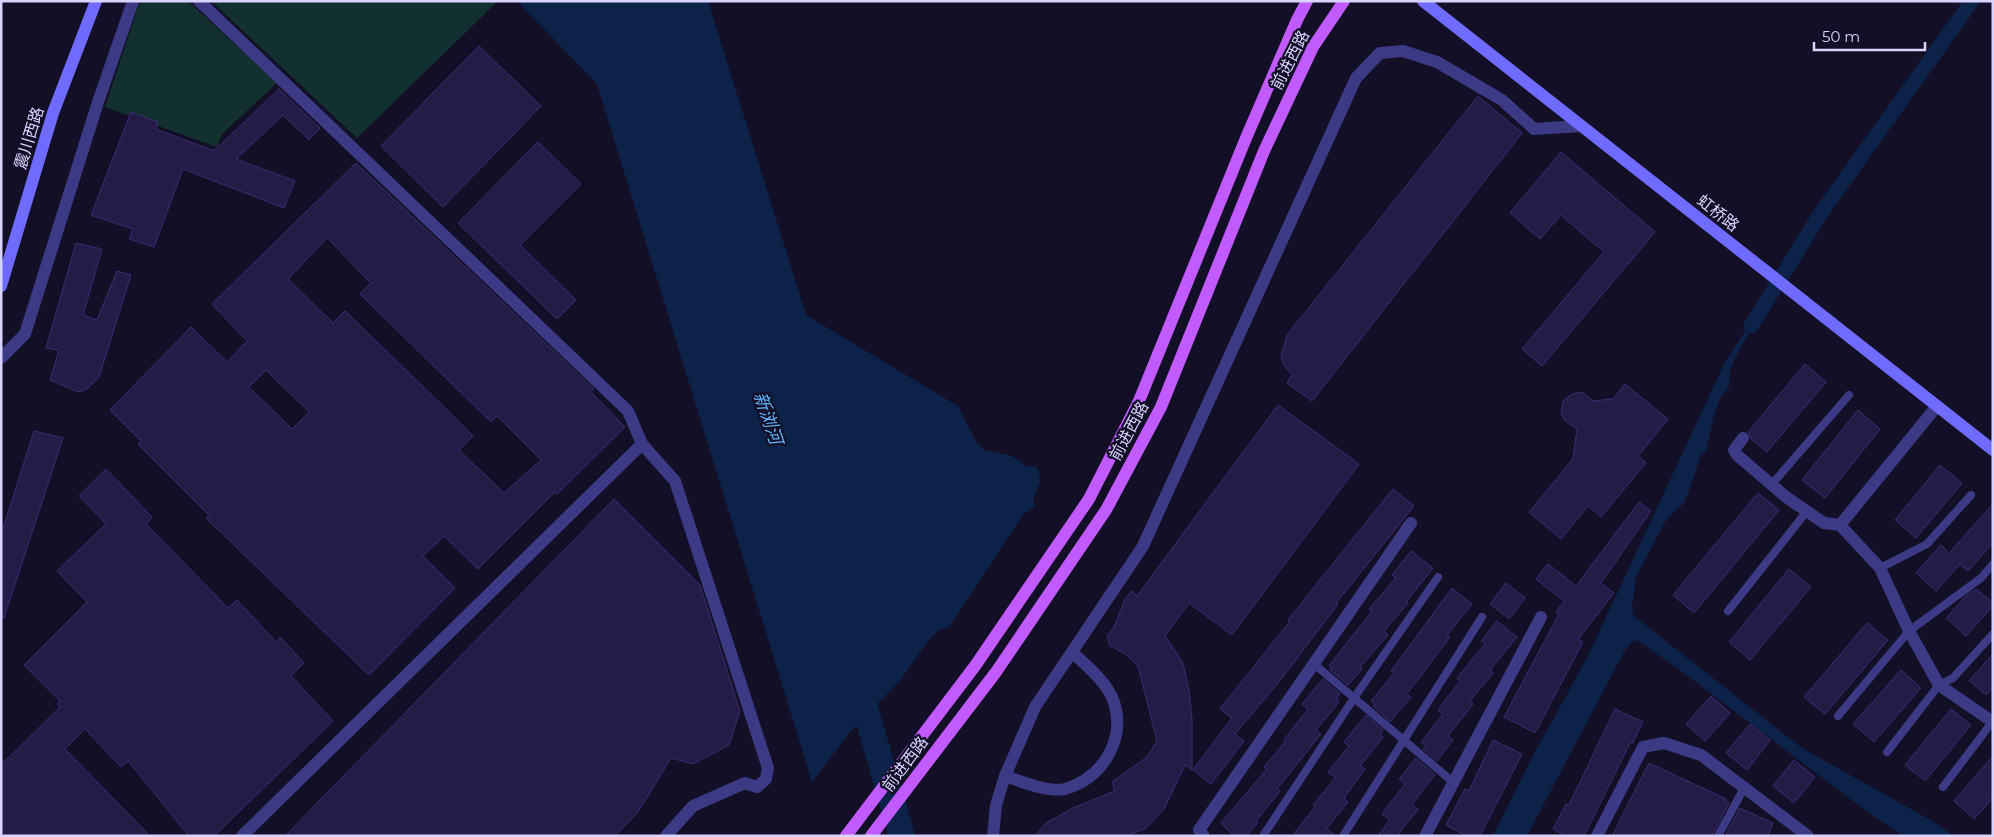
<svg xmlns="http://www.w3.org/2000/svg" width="1994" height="837" font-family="Montserrat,'Noto Sans SC',sans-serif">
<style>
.green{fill:#12302f}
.water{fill:#0c2248}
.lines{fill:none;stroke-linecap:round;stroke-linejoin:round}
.canal{stroke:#0c2248;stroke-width:15}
.river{stroke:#0c2248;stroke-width:26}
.building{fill:#241b47;stroke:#3b2d73;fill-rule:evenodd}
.lane{stroke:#3d3a85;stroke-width:8}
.street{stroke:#3d3a85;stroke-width:12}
.secondary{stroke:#6f6bff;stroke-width:12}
.primary{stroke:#c25bff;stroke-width:12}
.labels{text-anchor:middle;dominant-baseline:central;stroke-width:4.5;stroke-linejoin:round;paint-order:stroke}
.street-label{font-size:16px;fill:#d9d4ff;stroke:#130f26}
.water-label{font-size:18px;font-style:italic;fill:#62b6ff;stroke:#130f26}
</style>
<rect width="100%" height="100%" fill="#130f26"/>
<!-- green -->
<path class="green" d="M140,1H188L277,83L222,134L217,147L105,107Z
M211,1H498L357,138Z"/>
<!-- water -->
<path class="water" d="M517,1H708L806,315L958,406L978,445L985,450L1012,456L1026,466L1037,467L1041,480L1033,499L1035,506L1024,514L949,627L939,630L928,641L900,681L850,732L812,782L597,84Z
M1760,308L1765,311L1744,341L1733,363L1729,374V387L1720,398L1714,415L1706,451L1701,455L1688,494L1684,503L1666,520L1636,577L1632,607L1634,616L1802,748L1934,822L1954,836H1903L1865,810L1673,665L1640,642L1633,640L1624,652L1527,836H1493L1535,752L1587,658L1725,362Z"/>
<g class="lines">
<!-- canal -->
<path class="canal" d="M1751,326L1821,213L1972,1"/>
<!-- river -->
<path class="river" d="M857,680L902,836"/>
</g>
<!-- building -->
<path class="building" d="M479,46L541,106L443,207L381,146Z
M279,89L320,128L309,140L283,115L236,159L295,181L284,208L183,169L154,247L129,239L133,229L91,215L131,112L158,122L156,129L214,151Z
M1478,96L1522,133L1312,401L1287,383L1292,375L1283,364L1281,357L1287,335Z
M538,142L581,184L520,245L576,300L557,319L458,223Z
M1561,152L1655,232L1542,366L1522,349L1604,252L1561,215L1540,239L1510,213Z
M356,163L594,389L591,392L625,427L557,494L555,492L478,569L444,536L423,556L455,588L369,675L206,518L209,515L138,444L141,441L110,410L191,327L227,362L247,341L212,304ZM327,238L371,283L360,294L491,422L497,416L541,460L504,493L459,450L473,436L446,409L345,311L333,323L288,279ZM266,370L309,412L292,429L249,387Z
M76,243L102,249L83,315L97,320L117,271L131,275L99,377L87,389L78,392L50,380L59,350L46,348Z
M1805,364L1826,382L1767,452L1751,439L1748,432Z
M1625,384L1668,419L1638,456L1646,463L1601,517L1588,506L1561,539L1529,512L1573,459L1577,429L1564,420L1561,412L1563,401L1572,394L1583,392L1593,401L1613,399Z
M1278,405L1359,464L1232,635L1189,603L1165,636L1183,663L1189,691L1192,718V770L1185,765L1164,809L1146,828L1127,836H1035L1046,823L1073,808L1115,791L1112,782L1147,757L1157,741L1138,666L1124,653L1110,646L1107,636L1114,627L1125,599L1132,591L1137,596Z
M1858,410L1880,429L1825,498L1802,480Z
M34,431L63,438L4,618L1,617V535Z
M1940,465L1962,483L1916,538L1895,520Z
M106,469L152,517L146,524L228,608L237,600L276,642L280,637L304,663L291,676L333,721L214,836H189L128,761L121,767L85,729L65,749L150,836H1V765L60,707L57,704L60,701L24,665L87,602L57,571L106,524L79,496Z
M1393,489L1414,506L1336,603L1338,604L1279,682L1235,734L1244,741L1211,784L1193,770L1232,718L1220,709L1290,621L1288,620L1315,586Z
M1758,493L1779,510L1694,613L1673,595Z
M614,499L700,585L740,711L729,745L693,764L671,758L638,812L615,836H285Z
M1639,502L1651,511L1601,583L1614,593L1578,639L1583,642L1535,733L1504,717L1559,614L1556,612L1564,601L1536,579L1548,564L1576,586Z
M1993,504V543L1968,571L1960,564L1936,591L1916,573L1941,545L1949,553Z
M1411,551L1433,568L1406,602L1408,603L1384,631L1388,635L1360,667L1362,669L1348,685L1330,670L1332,668L1329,666L1372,611L1369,609L1396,578L1392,575Z
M1789,569L1811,587L1750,660L1729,642Z
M1506,583L1525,598L1509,619L1490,604Z
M1452,588L1472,604L1447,635L1450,637L1407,694L1411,697L1390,722L1373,706L1375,704L1371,701L1394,673L1391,671Z
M1976,589L1993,603V606L1966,636L1946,618L1966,596Z
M1497,621L1517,637L1490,670L1493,673L1470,701L1473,704L1448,736L1453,740L1437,761L1423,749L1426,746L1421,742L1443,714L1438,710L1460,681L1457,678L1485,644L1481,641Z
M1867,623L1888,640L1825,714L1804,697Z
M1993,654V687L1986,695L1969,681Z
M1901,670L1921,688L1874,742L1853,724Z
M1323,679L1340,694L1336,699L1339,702L1316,730L1321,734L1277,789L1280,791L1256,821L1258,823L1246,836H1234L1221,823L1267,769L1264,767L1285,742L1284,740L1308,709L1302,704Z
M1711,696L1730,713L1705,741L1686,724Z
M1615,709L1643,722L1632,744L1630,743L1584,836H1566L1553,829L1566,804L1569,805Z
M1951,709L1971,725L1925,781L1905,765Z
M1366,715L1383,730L1380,734L1383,737L1360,766L1365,769L1344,798L1348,802L1327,828L1336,836H1292L1315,807L1313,805L1335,778L1328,772L1349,746L1344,742Z
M1750,724L1770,740L1747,770L1726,753Z
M1493,740L1522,754L1480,836H1466L1446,825L1465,789L1469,791Z
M1993,756V798L1974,819L1954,801Z
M1416,758L1435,775L1412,804L1418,809L1397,836H1378L1390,820L1382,814L1405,784L1399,779Z
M1794,760L1815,777L1794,803L1773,786Z
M1649,763L1726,799L1725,801L1729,803L1712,836H1612Z
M1740,808L1773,823L1768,836H1725Z"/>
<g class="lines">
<!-- lane -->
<path class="lane" d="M1772,484L1849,395
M1880,568L1927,544L1971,495
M1728,611L1807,511
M1314,664L1453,782
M1838,716L1909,631L1981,578L1993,564
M1887,752L1939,685L1953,678L1993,634
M1943,787L1993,721
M1263,836L1354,698L1438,577
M1343,836L1482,617
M1718,836L1744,788"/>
<!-- street -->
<path class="street" d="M199,1L628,411L642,444
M1,358L25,334L98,102L133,1
M1937,406L1840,525L1880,568L1909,631L1939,685L1993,722
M1743,438L1734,450L1737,455L1786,497L1824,523L1840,525
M1005,776C1020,781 1049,793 1065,789C1102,778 1126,741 1114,702C1107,682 1087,666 1072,652
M242,836L642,444L675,481L768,768L766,779L757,787L745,783L693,806L666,836
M993,836L996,805L1005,776L1035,707L1143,546L1356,78L1380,53L1403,51L1437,62L1502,100L1534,129L1580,126
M1204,836L1199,830L1411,523
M1425,836L1541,617
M1597,836L1643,747L1664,743L1701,755L1808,836"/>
<!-- secondary -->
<path class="secondary" d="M1423,1L1993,450
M1,286L53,113L96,1"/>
<!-- primary -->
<path class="primary" d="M846,836L975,666L1089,499L1139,401L1246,138L1297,20L1307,1
M871,836L996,672L1106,510L1161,407L1264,151L1313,47L1344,1"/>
</g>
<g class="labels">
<!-- street labels -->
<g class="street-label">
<text transform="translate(1290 60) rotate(-63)">前进西路</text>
<text transform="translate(29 138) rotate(-73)">震川西路</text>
<text transform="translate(1718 213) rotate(38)">虹桥路</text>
<text transform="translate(1129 431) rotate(-62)">前进西路</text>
<text transform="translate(905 764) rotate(-53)">前进西路</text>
</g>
<!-- water labels -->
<g class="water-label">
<text transform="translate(768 418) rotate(71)">新浏河</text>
</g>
</g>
<!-- border -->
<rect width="1994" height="837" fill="none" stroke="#d9d4ff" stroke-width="5"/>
<!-- scale -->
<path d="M1814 42v8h111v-8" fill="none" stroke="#d9d4ff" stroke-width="2.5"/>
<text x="1822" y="42" font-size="15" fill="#d9d4ff" stroke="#130f26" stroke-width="4" paint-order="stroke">50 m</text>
</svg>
